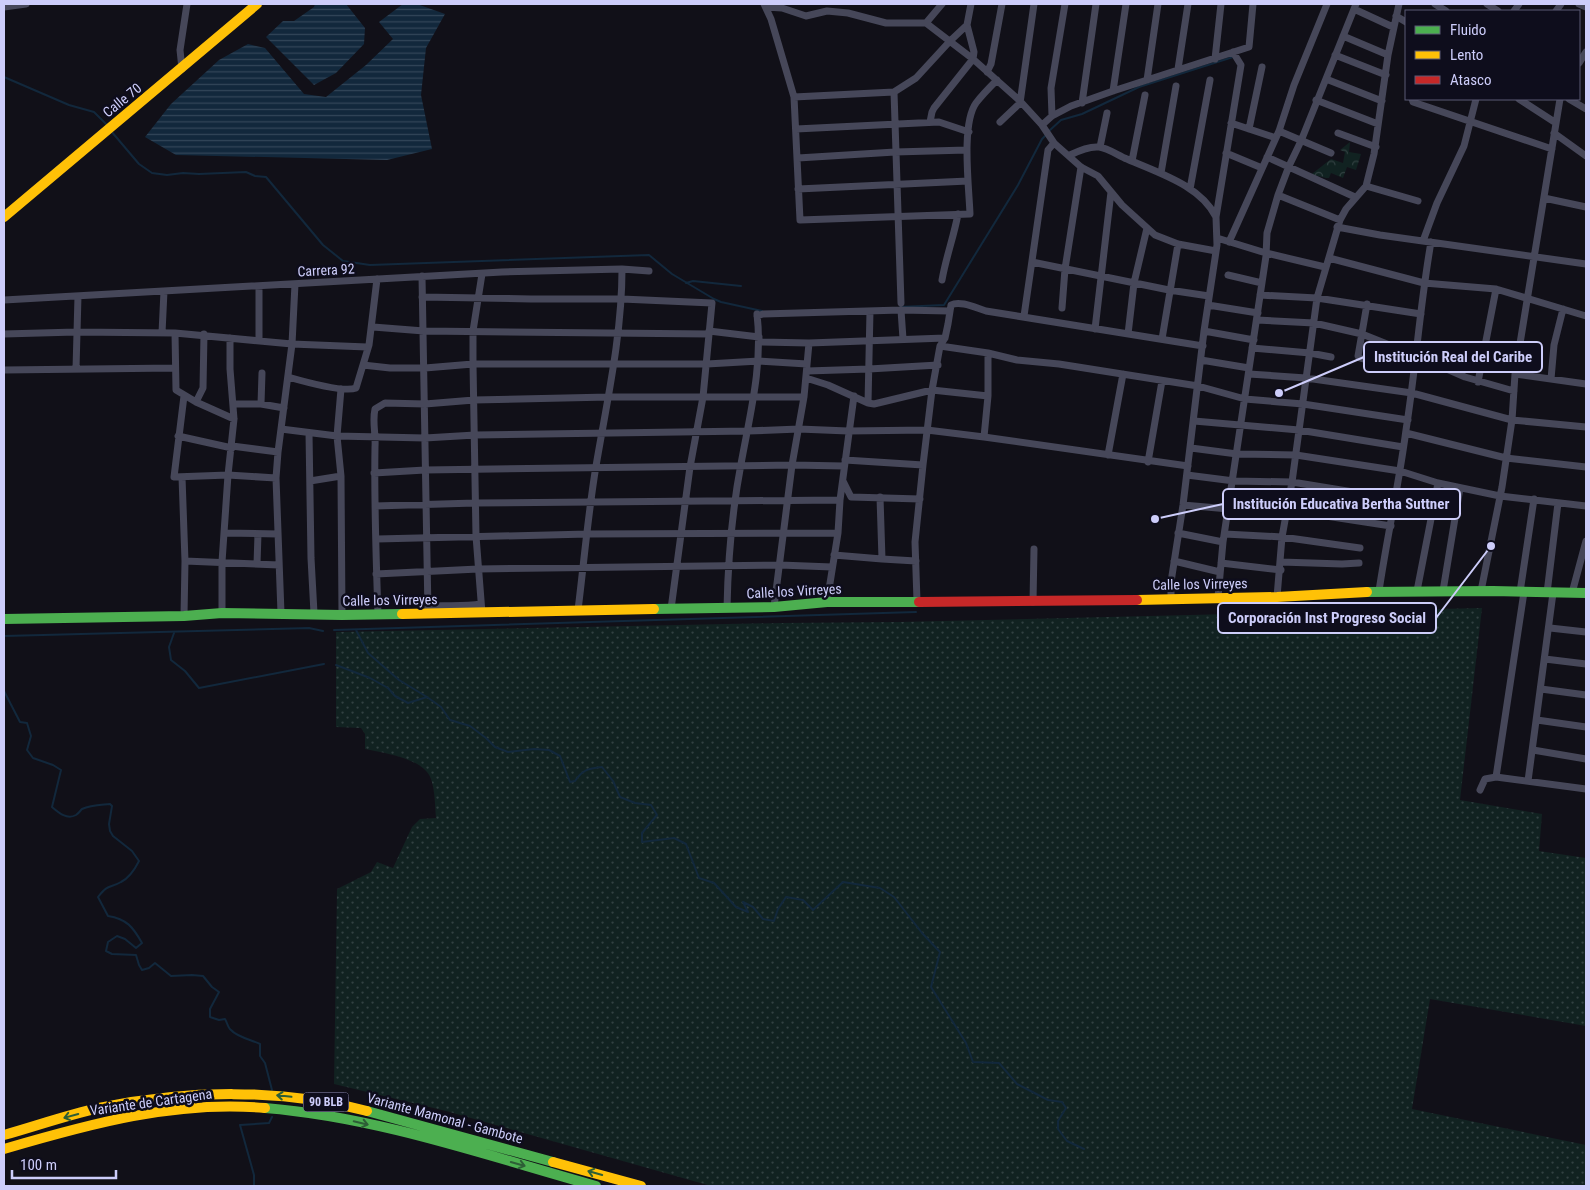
<svg xmlns="http://www.w3.org/2000/svg" width="1590" height="1190" font-family="'Roboto Condensed',sans-serif">
<style>
.grass{fill:url(#grass-dots)}
.forest{fill:url(#forest-crowns)}
.water{fill:url(#water-rules)}
.lines{fill:none;stroke-linecap:round;stroke-linejoin:round}
.stream{stroke:#12283c;stroke-width:2}
.street{stroke:#464759;stroke-width:7}
.fast{stroke:#4caf50;stroke-width:10}
.slow{stroke:#ffc107;stroke-width:10}
.jam{stroke:#c62828;stroke-width:10}
.oneway{stroke:#2d5e36}
.labels{text-anchor:middle;dominant-baseline:central;stroke-width:5;stroke-linejoin:round;paint-order:stroke}
.shield{fill:#0e0d1c;stroke:#9493b7;stroke-width:1}
.shield-label{font-size:12px;font-weight:bold;fill:#cdcdfa}
.street-label{font-size:14px;fill:#cdcdfa;stroke:#0e0d1c}
.leader{fill:none;stroke:#cdcdfa;stroke-width:2}
.callout-dot{fill:#cdcdfa;stroke:#0e0d1c;stroke-width:2}
.callout{fill:#0e0d1c;stroke:#cdcdfa;stroke-width:2}
.callout-label{font-size:15px;text-anchor:middle;font-weight:bold;fill:#cdcdfa}
</style>
<defs>
<pattern id="grass-dots" width="8" height="8" patternUnits="userSpaceOnUse" patternTransform="scale(1.25)"><rect width="8" height="8" fill="#112221"/><path d="M2 2h.1M6 6h.1" fill="none" stroke="#324142" stroke-width="1.8" stroke-linecap="round"/></pattern>
<pattern id="forest-crowns" width="20" height="18" patternUnits="userSpaceOnUse" patternTransform="scale(1.25)"><rect width="20" height="18" fill="#112221"/><path d="M2 6a3 3 0 1 1 6 0M12 15a3 3 0 1 1 6 0" fill="none" stroke="#324142"/></pattern>
<pattern id="water-rules" width="6" height="5" patternUnits="userSpaceOnUse" patternTransform="scale(1.25)"><rect width="6" height="5" fill="#12283c"/><path d="M0 2.5h6" fill="none" stroke="#334659"/></pattern>
</defs>
<rect width="100%" height="100%" fill="#111018"/>
<!-- grass -->
<path class="grass" d="M1482,608L1460,800L1542,814L1539,851L1586,858V1026L1430,999L1412,1109L1586,1145V1186H711L446,1111L334,1084L337,889L371,872L377,862L393,868L412,827L420,819L436,818C435,806 435,790 431,779C424,758 383,753 365,749V734L361,728L336,727V632L782,623L899,622Z"/>
<!-- forest -->
<path class="forest" d="M1350,142L1349,152L1361,154L1356,170L1347,167L1343,178L1331,173L1329,178H1326L1314,175L1313,179L1308,177L1331,159L1343,163L1345,152L1340,150Z"/>
<!-- water -->
<path class="water" d="M315,4H346L365,28L364,44L336,73L314,85L266,37L283,21H294L314,7Z
M403,4H417L445,14L426,48L421,95L432,149L387,160L176,155L145,137L171,104L219,60L248,44L265,48L304,94L326,97L366,65L393,39L379,22Z"/>
<g class="lines">
<!-- stream -->
<path class="stream" d="M4,77L69,105L94,112L107,125
M111,131L139,164L152,173L167,175L183,173L199,174L246,172L255,176L266,177L323,245L343,261L370,265L649,255L672,274L714,299L721,302L762,311
M1049,131L1061,120L1082,114L1139,87L1233,57
M686,283L693,281L741,286
M900,307L944,305L1018,185L1042,139L1046,135
M334,630L916,612
M356,630L368,653L399,680L427,697
M174,633L169,647L171,660L185,671L199,688L324,664
M4,636L309,628L323,631
M336,665L370,678L388,688L395,696L408,703L427,697L441,707L450,720L470,726L486,738L495,747L508,752L534,749L549,750L560,756L570,782L575,781C583,769 588,769 602,767L613,781L620,797L635,803L651,805L657,815L642,833V842L674,838L686,844L699,878L714,883L736,907L748,912L743,902L753,907L763,919L774,921L778,909L786,897L803,900L813,910L843,882L880,888L894,897L922,933L940,952L931,987L966,1043L973,1062L999,1063L1017,1084L1048,1100L1062,1102L1066,1108L1058,1121V1129L1067,1141L1084,1149
M4,691L20,722L27,723L31,736L27,750L33,758L53,765L61,770L52,807C59,813 67,820 76,815C79,813 80,811 82,809C91,805 101,805 110,804L112,806L109,824L110,831L113,836L132,851L139,861C135,869 129,878 121,882C109,889 109,883 98,897L108,916C127,919 133,927 142,943L136,948L125,939L117,936L108,942L106,951L112,954L136,955L139,965L142,970L149,968L155,963L171,976L192,975L203,976L212,987L219,992L210,1009V1017L219,1020L225,1019C227,1022 228,1028 231,1030C237,1037 252,1040 260,1044V1056L265,1063L272,1090
M254,1186V1175L240,1125L269,1123L272,1117"/>
<!-- street -->
<path class="street" d="M764,4L771,19L794,97L800,220L970,214C969,187 961,124 976,103C982,95 990,87 997,80
M1435,4L1446,11
M1487,4L1498,11
M1579,4L1586,7
M4,7L26,4
M766,7L782,8L806,16L827,11L848,13L886,23H926L973,59L1020,101L1042,125L1054,143L1081,167L1098,176L1122,205L1155,235L1178,244L1216,251
M1354,9L1393,27
M1514,11L1519,4
M1556,11L1561,4
M1396,16L1406,22
M926,23L942,4
M1343,36L1388,55
M1335,55L1386,75
M1215,59L1221,4
M1579,63L1586,52
M182,69L180,50L187,4
M1178,69L1188,4
M987,72L991,64L1002,4
M1326,79L1382,101
M1147,80L1158,4
M1113,91L1126,4
M894,92L901,303
M794,97L894,92L916,78L950,41L967,25
M1412,99L1413,102L1552,149
M1519,99L1556,123
M1569,99L1586,109
M1316,100L1378,124
M1082,103L1096,4
M1052,116L1071,106L1113,91L1249,47L1253,4
M930,122L932,112L934,108L973,59L974,52L967,25L971,4
M1000,122L1020,103L1034,4
M1231,123L1276,138
M1042,125L1052,116L1051,88L1065,4
M796,129L939,122L969,132
M1249,129L1262,67
M1279,131L1331,153
M1338,133L1376,147
M1554,133L1586,156
M1100,147L1107,113
M1226,153L1262,168
M1070,155C1078,151 1089,146 1099,147C1108,148 1119,156 1127,159C1158,173 1200,185 1216,217
M1267,157L1355,197
M798,158L895,152L967,150
M1132,161L1145,95
M1161,173L1176,86
M1366,186L1418,201
M798,189L968,181
M1190,189L1210,80
M1278,195L1340,220
M1544,198L1586,207
M1337,227L1380,235L1586,264
M1217,238L1266,253L1325,267
M1423,241L1437,203L1464,146L1476,99
M1229,242L1279,131L1294,85L1327,4
M1329,258L1424,283L1496,289L1586,316
M1032,262L1169,290L1209,296
M1228,275L1262,283
M422,276L428,613
M942,280C946,257 954,236 958,214
M259,286V341
M1260,295L1317,298L1421,314
M422,297L531,299H622L712,303L703,397L690,467L671,609
M4,300L502,272L622,269L649,271
M1367,304L1358,356L1360,358L1397,369
M1208,305L1258,313
M1062,308L1065,269L1081,167
M901,310L903,339
M757,316L763,314L901,310L949,311
M1024,316L1048,150L1054,143
M1257,320L1314,323L1362,334L1417,356L1465,377L1514,391
M373,327L424,331L709,334
M1095,329L1111,192
M709,331L759,337
M1204,331L1254,340
M162,333L164,291
M175,333L176,390L196,402L234,419
M4,334L76,332L175,333L292,344L367,347
M1128,334L1134,283L1147,228
M1162,339L1178,244
M759,342L809,343L945,338
M940,346L988,353L1017,360L1059,364L1198,386L1245,399L1303,404L1408,420
M1252,348L1310,353L1331,357
M1201,360L1249,368
M363,365L390,368H425L473,364H707L759,361L807,364
M76,369L78,296
M4,370L175,368
M807,371L869,369L938,365
M1249,374L1306,378L1412,393L1512,420L1586,427
M1515,374L1586,384
M288,377C302,381 344,393 356,388L369,345L377,279
M806,378L828,385L868,403L874,404L932,390L988,396
M1551,379L1554,345L1563,309
M1478,382L1496,289
M341,389L337,436L341,476L342,615
M184,396L174,477L228,475L276,478
M196,402L203,388L204,334
M868,403L870,311
M233,404H261L284,408
M261,404L262,373
M1194,421L1299,430L1403,447
M281,429L337,436L425,438L475,435L748,431L799,429L848,431L927,430L984,437L1188,466
M309,433L311,558L314,613
M1406,433L1506,458L1586,467
M178,436L232,448
M984,437L988,396V353
M232,446L278,452
M1191,448L1237,454L1296,455L1400,471L1438,483L1500,496L1586,506
M1108,455L1123,374
M845,460L923,465
M1148,462L1162,381
M374,473L425,470L792,465L844,466
M1187,475L1234,481L1292,482L1396,499
M182,477L185,561L184,616
M310,481L341,476
M843,481L851,497L920,499
M880,497L882,559L916,561
M1183,505L1229,509L1287,510L1391,526
M375,506L475,503L840,500
M225,533L278,534
M1178,533L1223,542
M1225,534L1282,537L1360,548
M377,539L588,534L838,533
M834,555L882,559
M185,561L279,565
M1174,561L1220,572
M1281,562L1342,564L1359,563
M1221,563L1281,570
M257,564L258,534
M376,574L478,569L780,565L832,567
M1379,591C1387,537 1399,484 1406,430C1416,367 1420,304 1431,242
M1417,591L1438,483
M1443,591L1460,488
M1481,591L1502,487L1512,420L1515,374L1560,99
M1520,592L1534,499
M1547,593L1558,503
M1572,593L1586,541
M1218,597L1223,542L1266,256L1267,233L1278,195L1289,166L1301,141L1356,4
M1277,597L1282,537L1292,482L1317,298L1340,220L1346,209L1366,186L1374,154L1388,55L1399,4
M1171,598V582L1183,505L1204,331L1217,245L1216,217L1241,65L1233,52
M917,601L915,542L923,465L932,390L940,346L945,338L948,324L951,305C960,300 976,308 986,311L1203,346
M827,602L838,533L840,500L854,396
M1033,602L1034,549
M428,606C446,605 463,607 481,604
M774,607L792,465L804,397L809,343
M727,608C728,560 732,511 741,464C750,414 763,365 757,314
M578,610C584,562 588,514 596,466C607,401 622,335 622,269
M222,613V562L228,475L234,419L230,369V338
M281,613L276,478L278,452L292,344L295,284
M482,613L476,536L473,364V331L482,274
M378,614C376,558 374,502 375,447C376,433 372,422 375,409L385,403L425,404L474,400L609,397H804
M1550,628L1586,632
M1545,659L1586,664
M1541,689L1586,695
M1537,720L1586,727
M1533,750L1586,759
M1496,777L1524,592
M1528,781L1553,593
M1480,790L1485,779L1496,777L1586,789"/>
<!-- fast -->
<path class="fast" d="M1367,592L1493,591L1586,593
M654,609L774,607L827,602H919
M4,619L184,616L222,613L342,615L402,614
M265,1108C378,1117 488,1156 596,1186
M367,1111L553,1162"/>
<!-- slow -->
<path class="slow" d="M4,217L257,4
M1137,600L1277,597L1367,592
M402,614L654,609
M4,1135C36,1126 67,1115 99,1108C186,1090 281,1088 367,1111
M4,1149C89,1124 176,1100 265,1108
M553,1162L641,1186"/>
<!-- jam -->
<path class="jam" d="M919,602L1137,600"/>
</g>
<!-- one-way arrows -->
<defs><path id="oneway-shaft" d="M-6 0H5M1.5-3L5.5 0L1.5 3" fill="none" stroke-width="1.6" stroke-linecap="round" stroke-linejoin="round" transform="scale(1.25)"/></defs>
<g class="oneway">
<use href="#oneway-shaft" transform="translate(284 1096) rotate(-174)"/>
<use href="#oneway-shaft" transform="translate(71 1116) rotate(165)"/>
<use href="#oneway-shaft" transform="translate(361 1123) rotate(13)"/>
<use href="#oneway-shaft" transform="translate(518 1164) rotate(16)"/>
<use href="#oneway-shaft" transform="translate(595 1173) rotate(-164)"/>
</g>
<g class="labels">
<!-- shield labels -->
<rect class="shield" x="303.5" y="1092.5" width="45" height="19" rx="4"/>
<g class="shield-label">
<text x="326" y="1102">90 BLB</text>
</g>
<!-- street labels -->
<g class="street-label">
<text transform="translate(122 100) rotate(-39)">Calle 70</text>
<text transform="translate(326 270) rotate(-3)">Carrera 92</text>
<text transform="translate(1200 584) rotate(-1)">Calle los Virreyes</text>
<text transform="translate(794 591) rotate(-3)">Calle los Virreyes</text>
<text transform="translate(390 600) rotate(-1)">Calle los Virreyes</text>
<text transform="translate(151 1102) rotate(-8)">Variante de Cartagena</text>
<text transform="translate(445 1118) rotate(15)">Variante Mamonal - Gambote</text>
</g>
</g>
<!-- callouts -->
<path class="leader" d="M1279 393L1364 357M1155 519L1223 504M1491 546L1436 618"/>
<g class="callout-dot">
<circle cx="1279" cy="393" r="5"/>
<circle cx="1155" cy="519" r="5"/>
<circle cx="1491" cy="546" r="5"/>
</g>
<g class="callout">
<rect x="1364" y="342" width="178" height="30" rx="5"/>
<rect x="1223" y="489" width="237" height="30" rx="5"/>
<rect x="1218" y="603" width="218" height="30" rx="5"/>
</g>
<g class="callout-label">
<text x="1453" y="362">Institución Real del Caribe</text>
<text x="1341" y="509">Institución Educativa Bertha Suttner</text>
<text x="1327" y="623">Corporación Inst Progreso Social</text>
</g>
<!-- border -->
<rect width="1590" height="1190" fill="none" stroke="#cdcdfa" stroke-width="10"/>
<!-- legend -->
<rect x="1405" y="10" width="175" height="90" fill="#0e0d1c" stroke="#5a5a75"/>
<rect x="1415" y="26" width="25" height="8" fill="#4caf50" stroke="#5a5a75"/>
<text x="1450" y="35" font-size="15" fill="#cdcdfa">Fluido</text>
<rect x="1415" y="51" width="25" height="8" fill="#ffc107" stroke="#5a5a75"/>
<text x="1450" y="60" font-size="15" fill="#cdcdfa">Lento</text>
<rect x="1415" y="76" width="25" height="8" fill="#c62828" stroke="#5a5a75"/>
<text x="1450" y="85" font-size="15" fill="#cdcdfa">Atasco</text>
<!-- scale -->
<path d="M12 1170v8h104v-8" fill="none" stroke="#cdcdfa" stroke-width="2.5"/>
<text x="20" y="1170" font-size="15" fill="#cdcdfa" stroke="#0e0d1c" stroke-width="4" paint-order="stroke">100 m</text>
</svg>
